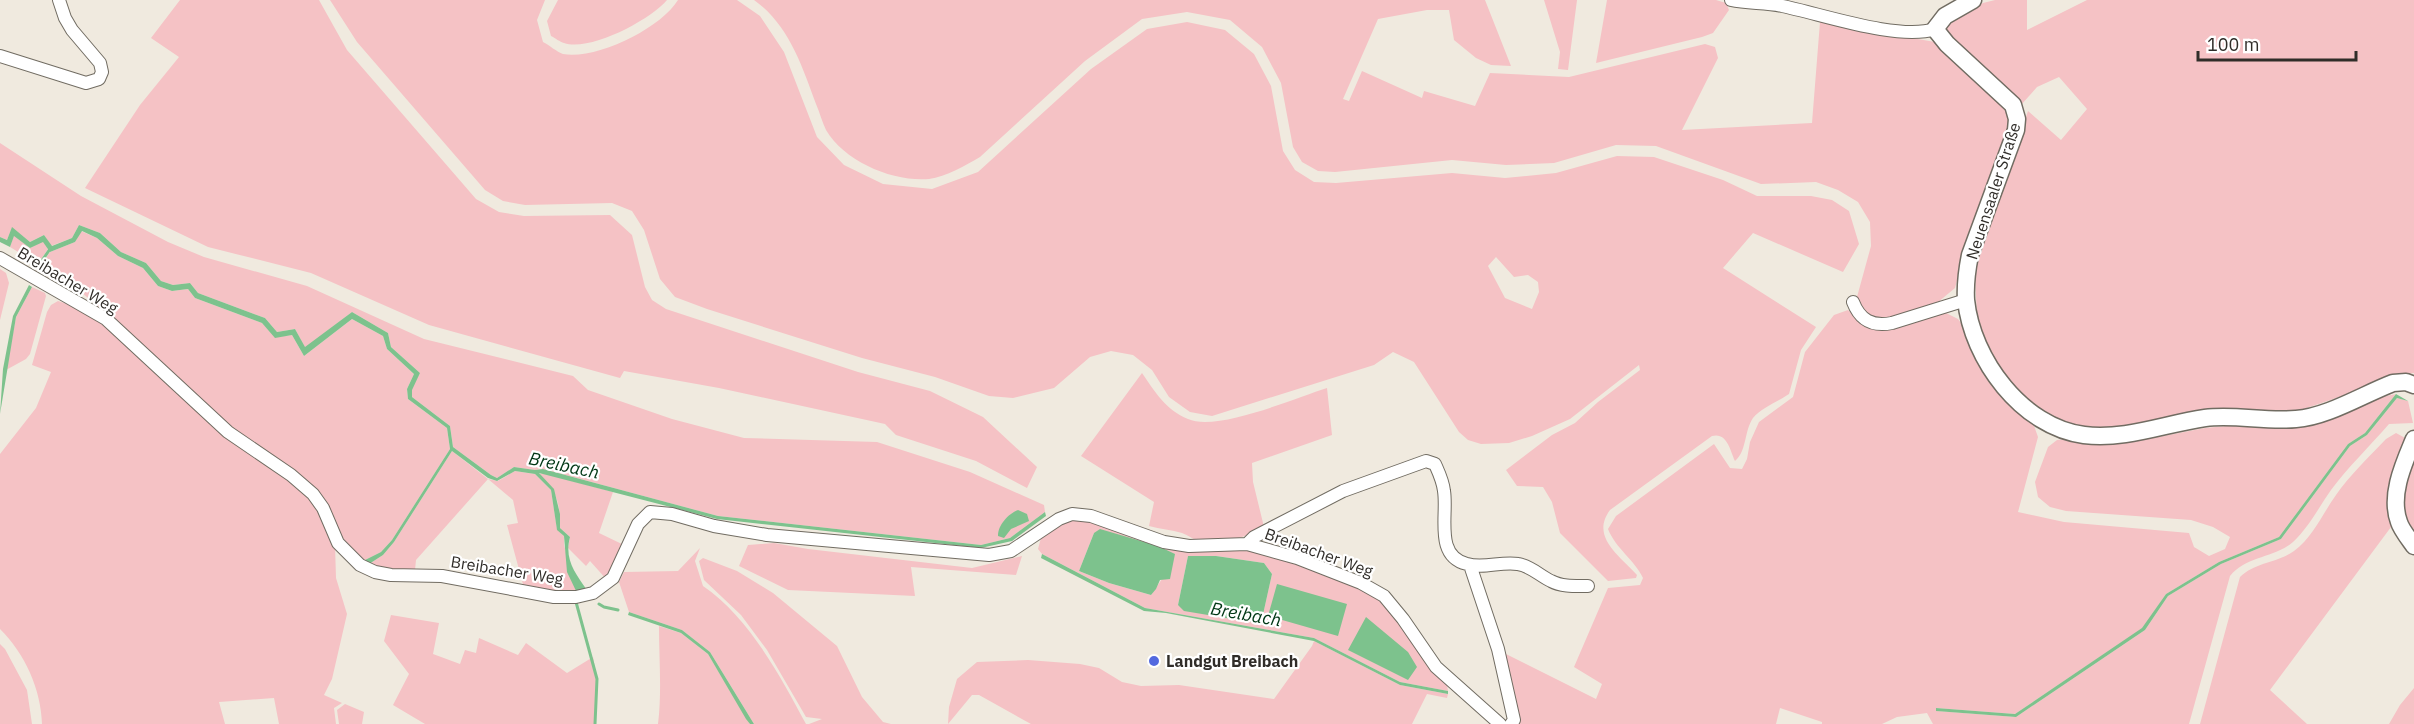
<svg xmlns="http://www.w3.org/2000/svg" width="2414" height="724" font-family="'IBM Plex Sans',sans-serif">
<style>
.green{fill:#f5c2c5;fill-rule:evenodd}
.water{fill:#7dc28d}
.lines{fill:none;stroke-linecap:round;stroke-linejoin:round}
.stream{stroke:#7dc28d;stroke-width:3}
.street-casing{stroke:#716c62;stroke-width:14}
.secondary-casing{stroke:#716c62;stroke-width:19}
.street{stroke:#fff;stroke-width:12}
.secondary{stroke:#fff;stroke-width:16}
.poi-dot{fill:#5369df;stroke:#fff;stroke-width:2}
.labels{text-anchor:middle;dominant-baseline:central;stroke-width:4.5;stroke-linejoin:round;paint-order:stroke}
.street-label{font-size:16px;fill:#302d29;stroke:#fff}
.poi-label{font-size:16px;font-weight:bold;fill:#302d29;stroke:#fff;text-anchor:start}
.water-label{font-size:18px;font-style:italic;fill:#003715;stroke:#fff}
</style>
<rect width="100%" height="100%" fill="#f0eadf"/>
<!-- green -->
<path class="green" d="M180,0H319L347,50L476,199L499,212L524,216L610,215L632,235L645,287L652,300L666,309L858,372L930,391L983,417L1037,467L1027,488L976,461L896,435L885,424L719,388L624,371L620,378L429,325L311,273L208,247L85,188L140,105L179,57L151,38Z
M330,0H545L537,20L543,42C549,45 557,52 563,54C597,60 661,28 678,0H737L760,16L784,52L817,137L844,165L883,184L932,189L978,172L1091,69L1147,29L1187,22L1225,30L1254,54L1271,86L1283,151L1295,170L1314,182L1336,183L1452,173L1505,178L1556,173L1617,156L1654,157L1723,180L1757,196H1811L1832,200L1849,211L1859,244L1843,272L1753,233L1723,268L1816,327L1801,350L1789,394C1779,401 1761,408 1753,418C1744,431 1747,451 1735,461C1730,450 1727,432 1712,436L1610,510C1590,537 1620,556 1637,575L1636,578L1608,581L1560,533L1552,502L1543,487L1517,486L1506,470L1552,435L1575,423L1598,402L1640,370L1639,365L1570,419L1532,436L1509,443L1481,444L1468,440L1459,432L1414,362L1393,352L1374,365L1212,416L1190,412L1169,397L1152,370L1133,355L1111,351L1090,357L1054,388L1013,398L989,396L935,377L862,358L707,309L675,297L660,279L644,230L632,211L612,203L525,205L503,201L485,190L357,42ZM1496,257L1514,277L1528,275L1538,282L1539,292L1532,309L1505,298L1488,266Z
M558,0H667C650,20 590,52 564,43C560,42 555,38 551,36L547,21Z
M754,0H1485L1511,66L1491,65L1476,58L1454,40L1449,10H1427L1378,19L1343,99L1349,101L1362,71L1422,98L1424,91L1475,106L1490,73L1569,77L1705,44L1715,47L1718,58L1682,130L1812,123L1820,22L1935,42L2001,101L2009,114L2008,130L1973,221L1955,288L1937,303L1886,320L1872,319L1863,312L1857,297L1871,246L1870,222L1858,202L1838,190L1816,182L1761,184L1656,146L1616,145L1554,163L1506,165L1452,160L1335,172L1318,171L1302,162L1293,147L1281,83L1262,47L1230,20L1187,12L1142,19L1085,61L980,157C966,165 946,177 929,179C893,182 845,162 826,130C822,122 820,113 816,104C802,66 789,25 754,0Z
M1544,0H1577L1568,70L1558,69L1560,52Z
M1607,0H1716L1726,3L1729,10L1713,33L1702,37L1596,63Z
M1995,0H2027V30L2087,0H2414V373L2391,376L2342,396L2292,413L2223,409L2095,430L2064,424L2027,402L1995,363L1987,347L1977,316L1975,277L1976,263L2028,111L2061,140L2087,109L2059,77L2037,87L2021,105L1957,47L1946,30L1947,25L1983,3Z
M0,143L81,196L168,242L204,257L307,286L424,339L573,376L588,390L672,419L744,438L877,442L970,472L1044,505L1045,512L1010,538L981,545L718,516L543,469L535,470L514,467L497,478L491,475L453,447L450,426L412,397L411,390L420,373L391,347L388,333L352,312L305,348L295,329L277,332L265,318L198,293L190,283L173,285L161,281L146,263L121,252L100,233L79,225L72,238L51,246L44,235L30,242L12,228L7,240L0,237Z
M81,231L97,238L118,256L143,268L158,286L172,291L188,289L195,298L262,323L275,337L292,335L304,356L352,319L383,336L387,349L414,374L407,389L408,399L447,428L450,449L392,540L381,552L363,561L342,540L326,506L212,410L104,311L71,284L40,266L50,252L75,242Z
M14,235L30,248L43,241L48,249L38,264L10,247Z
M0,269L6,273L9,283L0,320Z
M32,287L45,293L46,296L30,354L26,359L6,370L16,317Z
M58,301L80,308L98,319L289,477L319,509L335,545L336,578L347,614L332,679L324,695L342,703L334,708L336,724H279L274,698L219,702L225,724H42C41,689 25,654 0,629V454L36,408L51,372L32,365L47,312L51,305Z
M1848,310L1864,325L1880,330L1946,313L1958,319L2032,420L2038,437L2018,512L2064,522L2189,533L2194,547L2209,556L2225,549L2230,537L2213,527L2191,520L2066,511L2050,507L2038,497L2035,482L2048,447L2057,440L2069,439L2099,445L2137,441L2205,428L2248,424L2396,394L2365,433L2348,444L2279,537L2219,562L2166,594L2143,628L2015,714L1936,708L1937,711L2016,717L2145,630L2168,596L2221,564L2281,539L2350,446L2367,435L2397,398L2408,401L2413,423L2389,424C2370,446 2348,467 2331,490C2319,507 2309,527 2293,542C2274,558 2246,556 2230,576L2189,724H1933L1927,713L1897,717L1882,724H1822V722L1780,708L1776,724H1518L1500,651L1596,699L1602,684L1574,667L1608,588L1640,585L1643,578C1634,559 1616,549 1608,529L1616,516L1714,444L1730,468L1742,469L1747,459L1750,442L1759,422L1793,397L1805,352L1834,315Z
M1142,373C1155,392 1166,410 1188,419C1217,432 1295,398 1327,388L1332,435L1252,463L1253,482L1264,527C1246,536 1221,548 1200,542C1194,540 1188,535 1182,533C1172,530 1160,529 1149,526L1154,502L1081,456Z
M2396,433L2407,439L2394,523L2270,690L2307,724H2200L2240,577C2255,562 2277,563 2294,551C2313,537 2323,513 2336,495C2350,475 2369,457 2386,439Z
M452,451L488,479L498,481L515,471L535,474L551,490L557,529L564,536V545L577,593H555L524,588L507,525L518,523L513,500L488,479L416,560L415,570L384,569L369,564L383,555L394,542Z
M2414,458V534C2396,511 2406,484 2414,458Z
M543,473L613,492L599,533L626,546L607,580L590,561L586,566L568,548L570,537L560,528C560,501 557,492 539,474Z
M1077,519C1106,522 1131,539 1160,545C1186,549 1215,545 1242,549C1277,553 1365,584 1390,609L1434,672L1447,685L1448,691L1400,682L1314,638L1145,608L1042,554L1038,549L1041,538L1062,522ZM1094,533L1162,579L1151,595L1109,583L1079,571ZM1188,556H1216L1264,563L1272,574L1262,619L1178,605Z
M774,543L808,549L972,568L1022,556L1016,575L911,567L915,596L788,590L739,566L748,545Z
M700,548L695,561L703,586C748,616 781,677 806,724H754L710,652L682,630L629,612L619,582L624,572L678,571Z
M703,558L737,571L773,593L837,646L862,697L883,722L891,724H809L822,719L806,717L767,650L741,615L704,580L699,561Z
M391,615L439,623L433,654L460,664L465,650L476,653L479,638L518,655L526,643L567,673L593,657L597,679L595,724H425L393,705L409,674L384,641Z
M659,626L681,633L708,654L750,724H658C662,692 659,658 659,626Z
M1314,641L1400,685L1448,694L1447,698L1427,694L1412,724H1031L979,695H972L948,724L949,707L957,679L977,662L1028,660L1080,664L1099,668L1122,682L1141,686L1179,685L1274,699L1312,646Z
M0,644L5,649L27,690L32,724H0Z
M2414,688V724H2389L2400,705Z
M345,704L364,712L362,724H339L337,710Z"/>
<!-- water -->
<path class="water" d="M79,225L100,233L121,252L146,263L161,281L173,285L190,283L198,293L265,318L277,332L295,329L305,347L352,312L388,333L391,347L420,373L412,390V397L450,426L453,447L491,475L497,478L514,467L535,470L543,469L718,516L981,545L1010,538L1045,512L1046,516L1012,541L981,548L717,519L539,473L554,489L560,514V528L570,537C564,559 575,573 587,590L577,593L567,572L564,536L557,530L551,490L535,474L515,471L497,481L488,478L452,451L394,542L383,555L369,564L363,561L381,552L392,540L450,449L447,428L408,399L407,389L414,374L387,349L383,336L352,319L304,356L292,335L275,338L262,323L195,298L188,289L172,291L158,286L143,268L118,256L97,238L82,231L75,242L50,252L43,242L30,248L14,236L10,247L0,242V237L7,240L12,227L30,242L44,235L52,246L72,238Z
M29,285L32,287L16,317L0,414L3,369L13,316Z
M2396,394L2408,401L2397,398L2367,435L2350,446L2281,539L2221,564L2168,596L2145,630L2016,717L1936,711V708L2015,714L2142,628L2166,594L2219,562L2279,537L2348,444L2365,433Z
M1018,510L1027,514L1029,521L1011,529L1004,538L998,536C998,525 1008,514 1018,510Z
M1100,529L1158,546L1175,554L1170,579L1160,580L1156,589L1151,595L1109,583L1079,571L1094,533Z
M1042,554L1145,608L1314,638L1400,682L1448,691V694L1400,685L1314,641L1166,613L1144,611L1041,558Z
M1188,556H1216L1264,563L1272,574L1262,619L1256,623L1184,611L1178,605Z
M1277,584L1347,604L1338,636L1268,616Z
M629,612L682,630L710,652L754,724H750L746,719L708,654L681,633L628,615Z
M1366,617L1408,652L1417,667L1408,680L1348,650Z"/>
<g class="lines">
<!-- stream -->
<path class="stream" d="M39,265L50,249
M576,602L597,679L595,724
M599,604L604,607L618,610"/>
<defs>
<path id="street" d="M1731,0C1748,4 1765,2 1782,6C1822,14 1898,41 1935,29
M0,56L86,83L99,79L102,72L100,63L72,30L65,18L59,0
M0,258L106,319L228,432L291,475L313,494L323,508L338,543L360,565L375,572L391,575L442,576L554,597H576L593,593L613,578L638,524L650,512L672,514L714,526L767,535L989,555L1011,551L1059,519L1072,514L1091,516L1164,542L1189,546L1247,544L1297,558L1361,583L1384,596L1403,619L1436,667L1500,724
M1853,302C1860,320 1872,327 1892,323L1966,300
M1247,544L1254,537L1343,491L1426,461L1435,464C1439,473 1443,481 1444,491C1448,515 1434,556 1467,564C1483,569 1502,561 1518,564C1531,566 1540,576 1551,581C1562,587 1576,586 1588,586
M1470,565L1498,649L1514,720L1511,724"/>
<path id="secondary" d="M1973,0L1945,16L1935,29L1947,44L2013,105L2017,119L2016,130L1970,255C1967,270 1965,284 1966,300C1972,359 2022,427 2084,435C2126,440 2164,424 2205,418C2235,414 2265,422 2296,419C2327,417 2364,394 2393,383L2406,382L2414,385
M2414,439C2404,463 2389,495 2399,522C2401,529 2409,539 2414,546"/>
</defs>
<!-- street casing -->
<use href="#street" class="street-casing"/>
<!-- secondary casing -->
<use href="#secondary" class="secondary-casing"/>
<!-- street -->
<use href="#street" class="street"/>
<!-- secondary -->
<use href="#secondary" class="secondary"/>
</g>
<!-- markers -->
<circle class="poi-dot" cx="1154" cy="661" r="6"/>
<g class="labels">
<!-- street labels -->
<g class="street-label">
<text transform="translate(1993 191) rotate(-72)">Neuensaaler Straße</text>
<text transform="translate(68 280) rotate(31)">Breibacher Weg</text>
<text transform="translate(1319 552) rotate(20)">Breibacher Weg</text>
<text transform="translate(507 570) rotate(9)">Breibacher Weg</text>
</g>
<!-- poi labels -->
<g class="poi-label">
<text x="1166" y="661">Landgut Breibach</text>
</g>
<!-- water labels -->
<g class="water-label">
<text transform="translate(564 465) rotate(12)">Breibach</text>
<text transform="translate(1246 614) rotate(10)">Breibach</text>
</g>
</g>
<!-- scale -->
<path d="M2198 51v9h158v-9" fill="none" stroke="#302d29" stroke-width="3"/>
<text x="2207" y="51" font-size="18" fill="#302d29" stroke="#ffffff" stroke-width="4.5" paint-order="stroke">100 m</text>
</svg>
